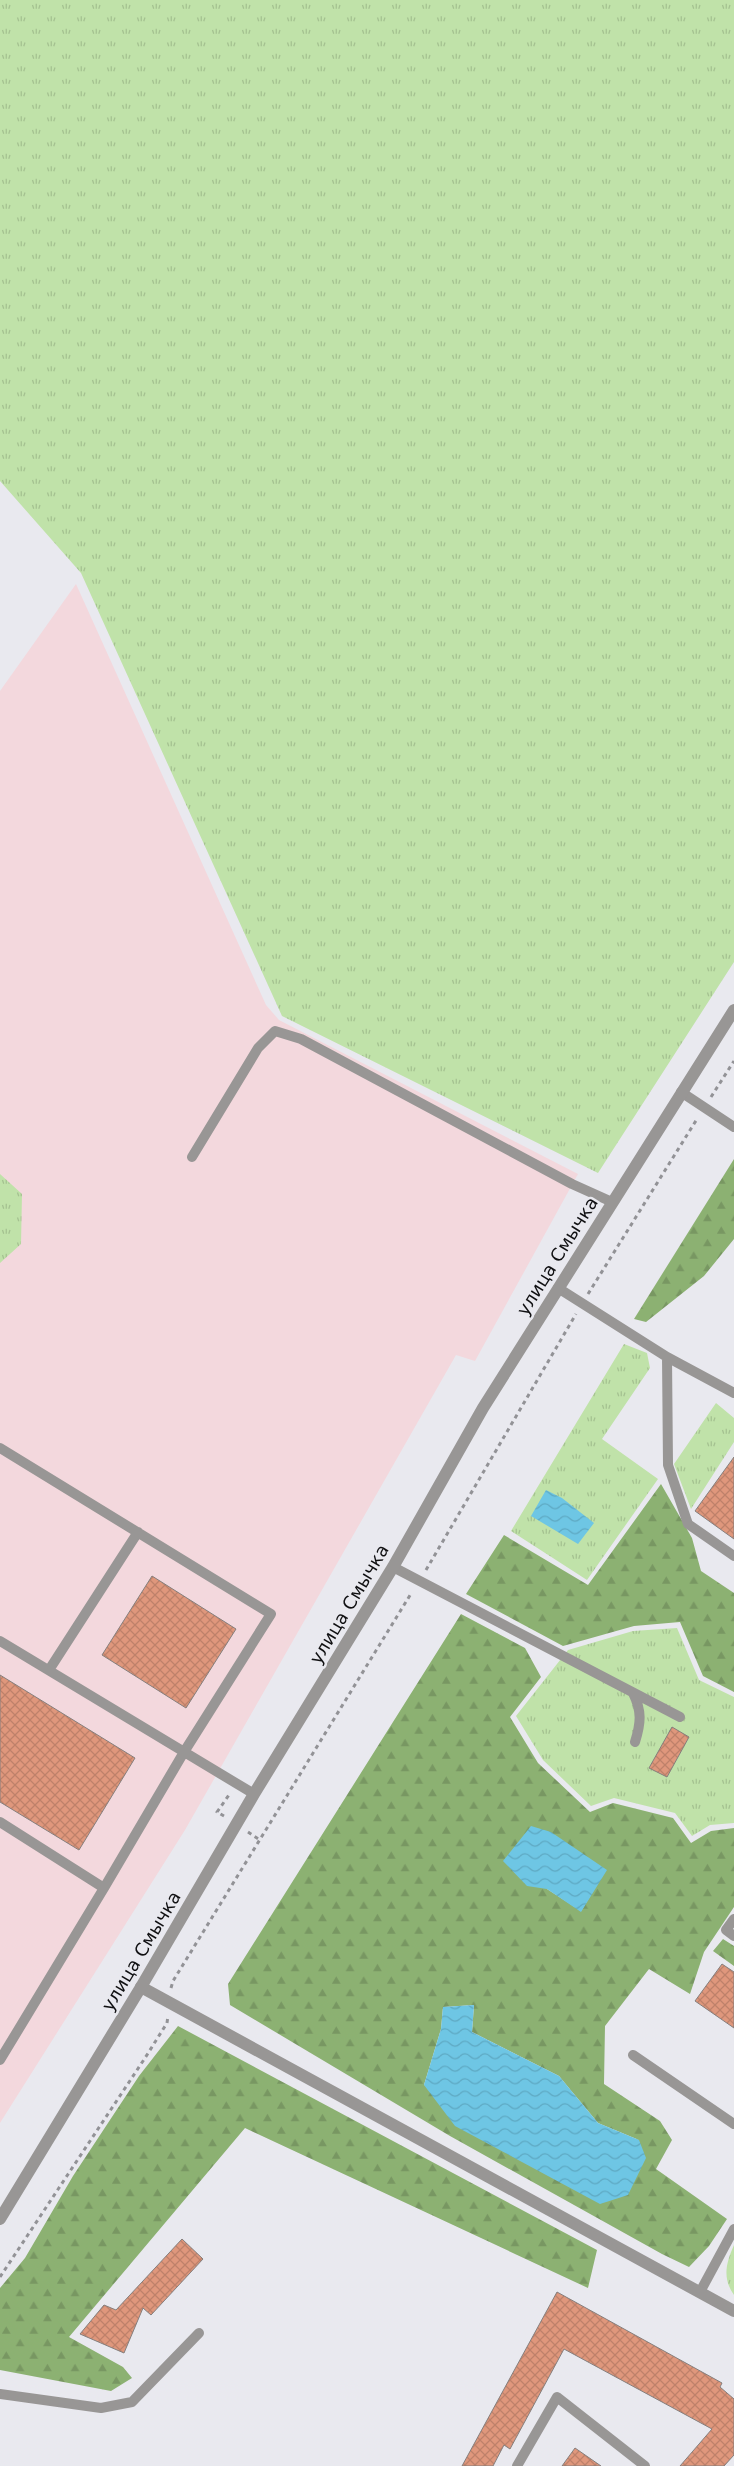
<svg xmlns="http://www.w3.org/2000/svg" width="734" height="2466" font-family="'DejaVu Sans',sans-serif">
<style>
.commercial{fill:#f3d8dd}
.grass{fill:url(#grass-tufts)}
.forest{fill:url(#forest-firs);fill-rule:evenodd}
.water{fill:url(#water-waves)}
.building{fill:url(#building-cross-hatch);stroke:#857f7d}
.lines{fill:none;stroke-linecap:round;stroke-linejoin:round}
.path{stroke:#929296;stroke-width:3;stroke-dasharray:4 4;stroke-linecap:butt}
.service{stroke:#989695;stroke-width:10}
.minor{stroke:#989695;stroke-width:12}
.tertiary{stroke:#989695;stroke-width:12}
.labels{text-anchor:middle;dominant-baseline:central;stroke-width:5;stroke-linejoin:round;paint-order:stroke}
.street-label{font-size:18px;fill:#101012;stroke:#e9e9ef}
</style>
<defs>
<pattern id="grass-tufts" width="24" height="20" patternUnits="userSpaceOnUse" patternTransform="scale(1.25)"><rect width="24" height="20" fill="#c0e2a9"/><path d="M3 7l-1-3M5 7V3M7 7l1-3M15 17l-1-3M17 17v-4M19 17l1-3" fill="none" stroke="#a4c190"/></pattern>
<pattern id="forest-firs" width="22" height="20" patternUnits="userSpaceOnUse" patternTransform="scale(1.25)"><rect width="22" height="20" fill="#8cb172"/><path d="M5 1l3.5 6h-7zM16 11l3.5 6h-7z" fill="#789762"/></pattern>
<pattern id="water-waves" width="16" height="10" patternUnits="userSpaceOnUse" patternTransform="scale(1.25)"><rect width="16" height="10" fill="#6ec6e4"/><path d="M0 5q4-4 8 0t8 0" fill="none" stroke="#5ea9c3"/></pattern>
<pattern id="building-cross-hatch" width="8" height="8" patternUnits="userSpaceOnUse" patternTransform="scale(1.25)"><rect width="8" height="8" fill="#df977c"/><path d="M0 0l8 8M0 8l8-8" fill="none" stroke="#be816a"/></pattern>
</defs>
<rect width="100%" height="100%" fill="#e9e9ef"/>
<!-- commercial -->
<path class="commercial" d="M76,584L266,1005L279,1020L578,1174L475,1361L456,1355L185,1830L0,2123V691Z"/>
<!-- grass -->
<path class="grass" d="M0,0H734V962L598,1173L282,1016L81,573L0,481Z
M0,1174L22,1194L21,1244L0,1263Z
M624,1344L647,1353L650,1368L602,1439L658,1479L587,1580L511,1531Z
M716,1403L734,1418V1442L691,1509L674,1464Z
M677,1628L699,1680L734,1697V1823L710,1825L692,1836L675,1813L614,1798L591,1806L543,1760L516,1716L568,1650L633,1631Z
M734,2245V2295C722,2278 726,2263 734,2245Z"/>
<!-- forest -->
<path class="forest" d="M734,1159V1239L704,1276L646,1322L634,1319Z
M661,1484L692,1538L701,1571L734,1593V1692L703,1676L680,1622L634,1626L563,1646L466,1594L504,1535L588,1585Z
M461,1614L525,1648L541,1677L510,1717L538,1763L590,1812L613,1803L673,1818L691,1843L711,1831L734,1828V1907L704,1952L690,1994L649,1969L605,2026L604,2084L660,2121L672,2140L656,2169L727,2219L709,2246L689,2267L662,2254L450,2136L230,2005L228,1984ZM606,1870L581,1911L547,1889ZM474,2005L472,2032L559,2076L598,2123L639,2140L424,2085L441,2029L443,2007Z
M723,1939L734,1946V1966L713,1951Z
M178,2026L597,2250L588,2288L245,2128L69,2337L123,2367L132,2378L111,2391L0,2370V2288L25,2258L73,2176L139,2076Z"/>
<!-- water -->
<path class="water" d="M546,1490L562,1498L594,1523L578,1544L531,1516Z
M531,1826L551,1832L607,1870L581,1912L547,1889L527,1886L503,1861Z
M474,2005L472,2032L559,2076L598,2123L639,2140L646,2158L628,2195L600,2204L455,2126L424,2085L441,2029L443,2007Z"/>
<!-- building -->
<path class="building" d="M734,1457V1539L695,1511Z
M152,1576L236,1629L186,1708L102,1655Z
M0,1675L135,1758L79,1850L0,1802Z
M672,1727L689,1737L667,1777L649,1768Z
M722,1964L734,1972V2028L695,2001Z
M182,2239L203,2259L151,2315L143,2308L124,2353L80,2334L104,2305L116,2310Z
M557,2292L722,2383L720,2387L734,2399V2455L724,2466H680L712,2429L564,2349L510,2449L504,2445L493,2466H462Z
M575,2448L601,2466H562Z"/>
<g class="lines">
<!-- path -->
<path class="path" d="M711,1097L734,1061
M588,1294L697,1119
M426,1570L576,1314
M224,1816L217,1812L229,1795
M248,1832L260,1840
M171,1988L173,1981L412,1592
M0,2277L145,2058L167,2023L168,2016"/>
<!-- service -->
<path class="service" d="M681,1092L734,1127
M192,1157L258,1048L275,1031L301,1039L572,1184L612,1202
M558,1288L667,1357L668,1465L688,1524L734,1556
M667,1357L734,1393
M0,1448L271,1614L184,1752L104,1888L0,1822
M393,1567L680,1717
M0,1641L254,1794
M49,1670L138,1532
M633,1693C642,1711 641,1723 635,1742
M734,1919L726,1930L734,1936
M633,2055L734,2124
M0,2060L104,1888
M700,2292L734,2229
M0,2394L101,2408L132,2402L199,2333
M517,2466L557,2397L645,2466"/>
<!-- minor -->
<path class="minor" d="M141,1987L734,2311"/>
<!-- tertiary -->
<path class="tertiary" d="M0,2219L141,1987L254,1794L393,1567L483,1408L734,1010"/>
</g>
<g class="labels">
<!-- street labels -->
<g class="street-label">
<text transform="translate(557 1256) rotate(-58)">улица Смычка</text>
<text transform="translate(349 1604) rotate(-59)">улица Смычка</text>
<text transform="translate(141 1951) rotate(-59)">улица Смычка</text>
</g>
</g>
</svg>
